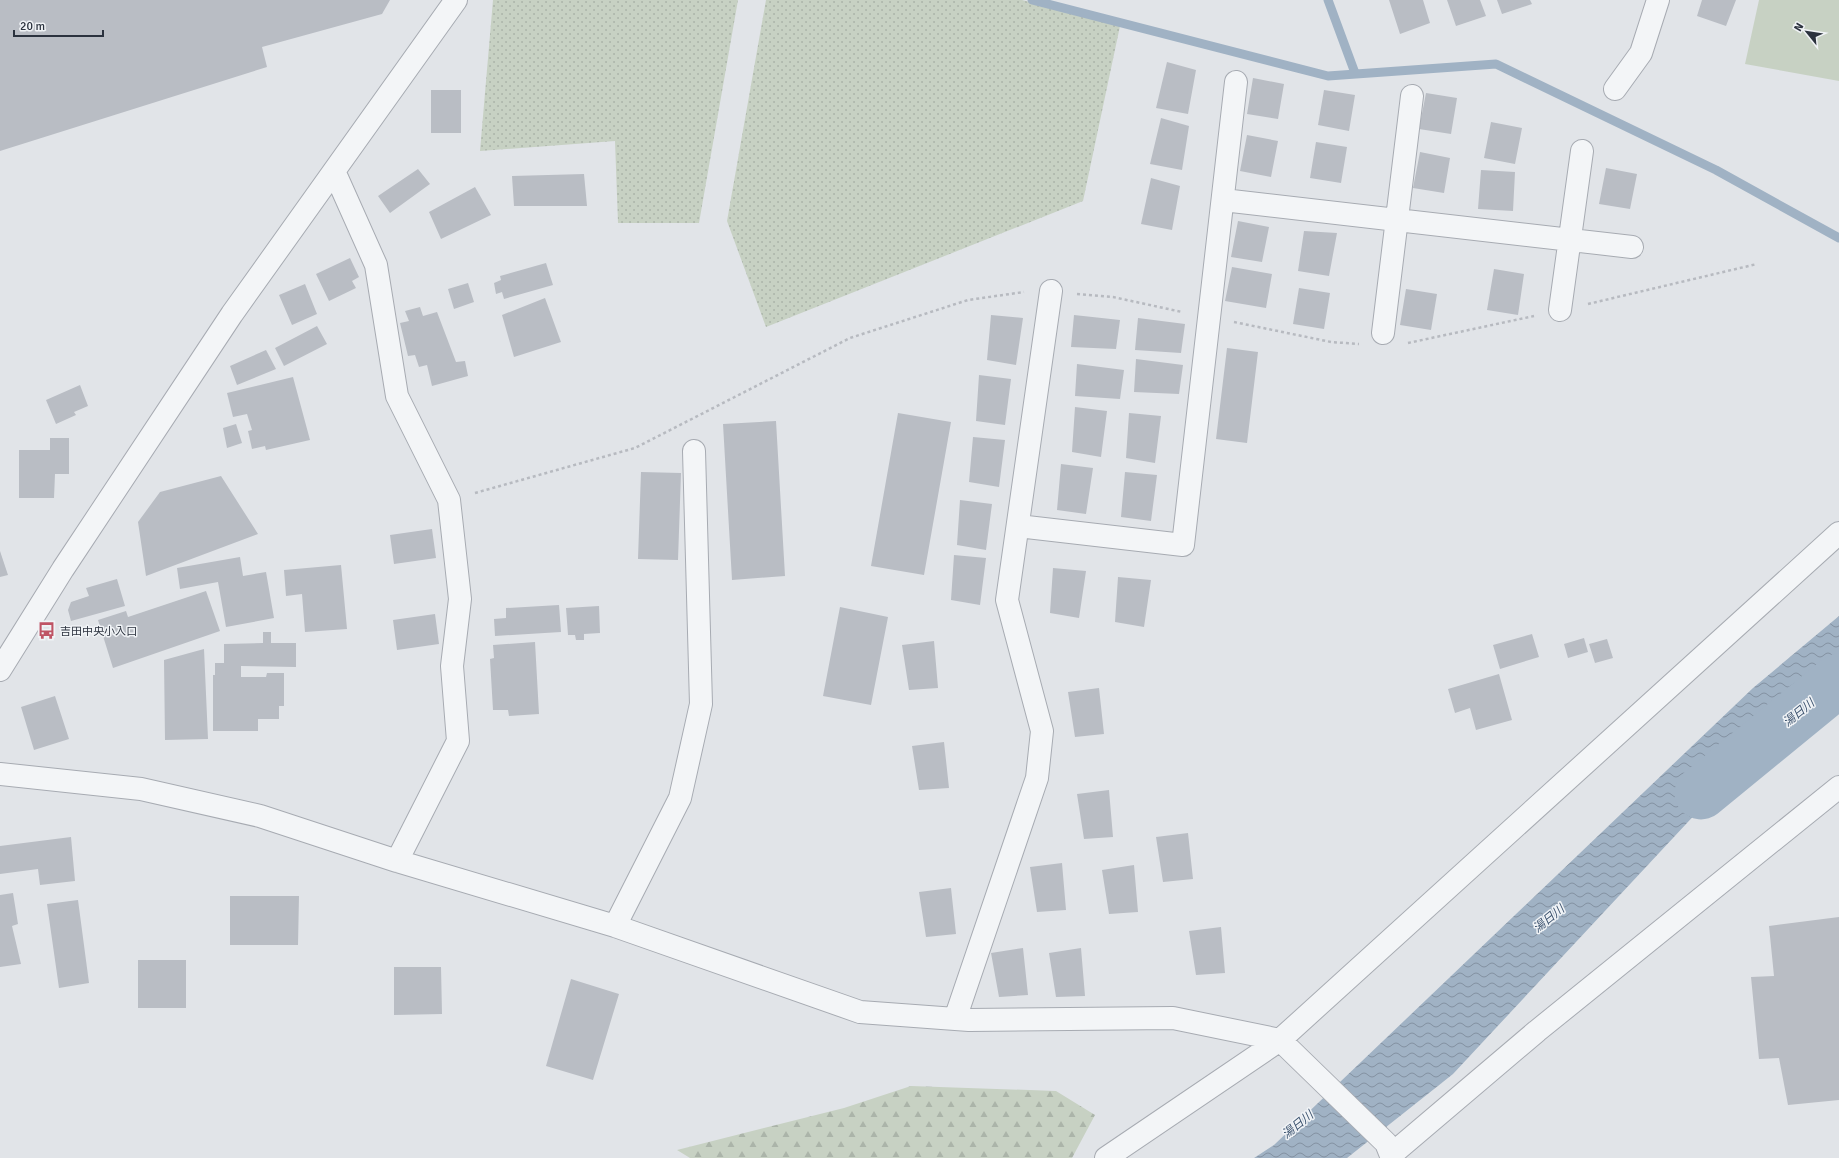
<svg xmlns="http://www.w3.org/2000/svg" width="1839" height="1158" font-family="Signika,'Noto Sans JP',sans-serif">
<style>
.grass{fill:url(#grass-dots)}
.forest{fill:url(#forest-firs)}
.green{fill:#c7d1c3}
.water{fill:url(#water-waves)}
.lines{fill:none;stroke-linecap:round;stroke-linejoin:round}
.stream{stroke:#a0b2c4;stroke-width:9}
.river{stroke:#a0b2c4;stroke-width:53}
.building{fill:#b9bdc4}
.minor-casing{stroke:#a7abb2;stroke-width:24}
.path{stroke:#b7bac0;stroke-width:2.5;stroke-dasharray:3 3;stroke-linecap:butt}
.minor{stroke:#f3f5f7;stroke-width:22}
.labels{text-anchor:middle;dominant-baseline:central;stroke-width:3;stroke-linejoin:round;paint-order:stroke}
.poi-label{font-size:11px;fill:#2b323e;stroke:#f0f3f6;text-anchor:start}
.water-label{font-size:12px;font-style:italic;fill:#3a516d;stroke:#f0f3f6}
</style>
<defs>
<pattern id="grass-dots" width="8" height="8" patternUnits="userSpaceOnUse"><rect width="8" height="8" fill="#c7d1c3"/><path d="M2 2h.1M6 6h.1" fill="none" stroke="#abb4a9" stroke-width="1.8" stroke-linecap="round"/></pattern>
<pattern id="forest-firs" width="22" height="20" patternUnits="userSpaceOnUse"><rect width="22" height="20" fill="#c7d1c3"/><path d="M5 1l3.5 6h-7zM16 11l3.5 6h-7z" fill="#abb4a9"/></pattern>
<pattern id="water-waves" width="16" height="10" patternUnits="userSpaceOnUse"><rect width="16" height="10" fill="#a0b2c4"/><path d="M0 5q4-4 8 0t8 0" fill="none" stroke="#8391a1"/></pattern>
</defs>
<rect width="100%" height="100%" fill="#e1e4e8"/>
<!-- grass -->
<path class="grass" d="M493,0H738L699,223H618L615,141L480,151Z
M766,0H1022L1120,26L1083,201L766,327L727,221Z"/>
<!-- forest -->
<path class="forest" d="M911,1086L1056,1091L1095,1115L1072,1158H690L677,1150L844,1108Z"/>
<!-- green -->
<path class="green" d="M1759,0H1839V81L1745,64Z"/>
<!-- water -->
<path class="water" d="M1839,616V660L1453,1074L1347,1158H1254L1274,1145L1753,688Z"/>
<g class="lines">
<!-- stream -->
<path class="stream" d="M1032,0L1328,76L1496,64L1716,170L1839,238
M1328,0L1355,73"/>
<!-- river -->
<path class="river" d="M1701,793L1839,680"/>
</g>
<!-- building -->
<path class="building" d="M0,0H390L382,14L262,47L267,67L0,151Z
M1389,0H1423L1430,23L1400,34Z
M1447,0H1480L1486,16L1456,26Z
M1497,0H1530L1532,4L1502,14Z
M1702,0H1736L1726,26L1697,16Z
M1167,62L1196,70L1188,114L1156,108Z
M1253,78L1284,84L1278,119L1247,114Z
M431,90H461V133H431Z
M1324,90L1355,95L1349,131L1318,125Z
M1426,93L1457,98L1451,134L1419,129Z
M1161,118L1189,126L1182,170L1150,164Z
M1491,122L1522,128L1515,164L1484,158Z
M1247,135L1278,141L1271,177L1240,171Z
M1316,142L1347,147L1341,183L1310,178Z
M1420,152L1450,158L1444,193L1413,188Z
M1606,168L1637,174L1630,209L1599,204Z
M418,169L430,184L390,213L378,196Z
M1481,170L1515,172L1513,211L1478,209Z
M584,174L587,206H514L512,176Z
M1151,178L1180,186L1172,230L1141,224Z
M475,187L491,215L441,239L429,212Z
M1238,221L1269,227L1262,262L1231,257Z
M1304,231L1337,233L1329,276L1298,271Z
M350,258L359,277L352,281L356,288L329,301L316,274Z
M546,263L553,285L504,299L502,292L496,294L494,283L501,280L500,276Z
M1232,267L1272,274L1266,308L1225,301Z
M1494,269L1524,274L1518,315L1487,310Z
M468,283L474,302L454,309L448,289Z
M305,284L317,314L292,325L279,295Z
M1299,288L1330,293L1324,329L1293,324Z
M1406,289L1437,294L1431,330L1400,325Z
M545,298L561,342L514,357L502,315Z
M420,307L423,316L437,312L456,362L465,361L468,376L432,386L427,365L419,367L415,355L408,356L400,323L409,321L405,311Z
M991,315L1023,318L1016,365L987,360Z
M1074,315L1120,320L1116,349L1071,347Z
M1138,318L1185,324L1181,353L1135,350Z
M317,326L327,344L284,366L275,348Z
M1227,348L1258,352L1247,443L1216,439Z
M266,350L276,369L237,385L230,366Z
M1136,359L1183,365L1179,394L1134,392Z
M1077,364L1124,370L1120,399L1075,396Z
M979,375L1011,379L1005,425L976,421Z
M293,377L310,440L266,450L265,446L252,449L248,431L252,430L247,414L233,417L227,393Z
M80,385L88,406L74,412L76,415L56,424L46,400Z
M1075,407L1107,411L1101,457L1072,452Z
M898,413L951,422L924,575L871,566Z
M1129,413L1161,416L1155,463L1126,458Z
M776,421L785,576L732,580L723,424Z
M236,424L242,443L227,448L223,428Z
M973,437L1005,440L999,487L969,482Z
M50,438H69V474H55L54,498H19V450H50Z
M1061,464L1093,468L1086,514L1057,510Z
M641,472L681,473L678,560L638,559Z
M1125,472L1157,475L1151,521L1121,517Z
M221,476L258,534L146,576L138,522L160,492Z
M960,500L992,504L986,550L957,545Z
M432,529L436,558L394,564L390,535Z
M0,551L8,575L0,577Z
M954,555L986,558L980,605L951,600Z
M240,557L243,576L266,572L274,618L226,627L218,582L180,589L177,568Z
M341,565L347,629L305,632L302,594L286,596L284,570Z
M1053,568L1086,571L1079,618L1050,613Z
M1118,577L1151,580L1144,627L1115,622Z
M117,579L125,606L71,621L68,610L71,602L89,596L86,588Z
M206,591L220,631L113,668L98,620L126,611L128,617Z
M559,605L561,632L495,636L494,619L506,618V608Z
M599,606L600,633L584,634V640H576L575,635H568L566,608Z
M840,607L888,617L871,705L823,696Z
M435,614L439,644L397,650L393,620Z
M263,632H271V643H296V667L241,666V677H266L267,673H284V706H279V719H258V731H213V675H215V663H224V644L263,643Z
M1532,634L1539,657L1500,669L1493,645Z
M1584,638L1588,652L1568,658L1564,644Z
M1607,639L1613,658L1595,663L1589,644Z
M934,641L938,688L909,690L902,645Z
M535,642L539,714L509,716L508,710H493L490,659L494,658L493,645Z
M204,649L208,739L165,740L164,660Z
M1499,674L1512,720L1476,730L1470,708L1455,713L1448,689Z
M1099,688L1104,734L1075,737L1068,692Z
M55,696L69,739L34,750L21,707Z
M944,742L949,788L919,790L912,746Z
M1109,790L1113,837L1084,839L1077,794Z
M1188,833L1193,879L1163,882L1156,837Z
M71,837L75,881L40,885L38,869L0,874V846Z
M1062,863L1066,910L1037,912L1030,867Z
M1134,865L1138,912L1109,914L1102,870Z
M951,888L956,934L926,937L919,892Z
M13,893L18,924L12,926L21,964L0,967V895Z
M230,896H299L298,945H230Z
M78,900L89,983L59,988L47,904Z
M1839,917V1100L1788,1105L1779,1058L1759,1059L1751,977L1774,976L1769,926Z
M1221,927L1225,973L1196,975L1189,931Z
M1023,948L1028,995L999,997L991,953Z
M1081,948L1085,996L1056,997L1049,953Z
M138,960H186V1008H138Z
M394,967H441L442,1014L394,1015Z
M571,979L619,994L593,1080L546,1066Z"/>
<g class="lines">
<defs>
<path id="minor" d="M1615,89L1641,53L1658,0
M334,171L376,265L397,396L449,500L460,599L452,666L458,741L397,861
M1223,200L1632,247
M1560,310L1582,151
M1383,333L1412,96
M1018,526L1183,545L1236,82
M0,670L63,569L232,314L456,0
M0,774L141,789L260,816L397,861L615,926L860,1012L969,1020L1173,1018L1280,1040L1386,1143L1392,1158
M615,926L680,798L701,704L694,451
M955,1019L1037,778L1042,731L1007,600L1051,291
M1391,1155L1537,1031L1839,787
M1106,1158L1280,1040L1839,533"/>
</defs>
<!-- minor casing -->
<use href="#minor" class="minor-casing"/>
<!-- path -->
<path class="path" d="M1077,294L1113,297L1182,312
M1588,304L1757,264
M1234,322L1331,342L1359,344
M1408,343L1534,316
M475,493L635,448L850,338L968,300L1024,292"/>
<!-- minor -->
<use href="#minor" class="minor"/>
</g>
<!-- icons -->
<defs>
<symbol id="bus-bare" viewBox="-9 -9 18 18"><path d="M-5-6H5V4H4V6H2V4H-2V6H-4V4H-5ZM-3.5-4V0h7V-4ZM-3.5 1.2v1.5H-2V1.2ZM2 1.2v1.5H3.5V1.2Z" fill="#bf5465" stroke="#f0f3f6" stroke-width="2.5" paint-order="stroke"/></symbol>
</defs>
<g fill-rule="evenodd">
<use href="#bus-bare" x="34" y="618" width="25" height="25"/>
</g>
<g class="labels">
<!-- poi labels -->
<g class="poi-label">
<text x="60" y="631">吉田中央小入口</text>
</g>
<!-- water labels -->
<g class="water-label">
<text transform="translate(1799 713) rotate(-39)">湯日川</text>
<text transform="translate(1549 919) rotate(-39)">湯日川</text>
<text transform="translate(1298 1125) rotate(-39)">湯日川</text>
</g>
</g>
<!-- north arrow -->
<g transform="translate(1807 32) rotate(300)" stroke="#f0f3f6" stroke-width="3" paint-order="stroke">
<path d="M0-3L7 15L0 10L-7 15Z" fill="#2b323e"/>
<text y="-6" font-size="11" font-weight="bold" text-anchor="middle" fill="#2b323e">N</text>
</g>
<!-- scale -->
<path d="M14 30v6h89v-6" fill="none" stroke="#2b323e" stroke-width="2"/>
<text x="20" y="30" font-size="12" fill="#2b323e" stroke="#f0f3f6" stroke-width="3" paint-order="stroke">20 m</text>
</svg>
